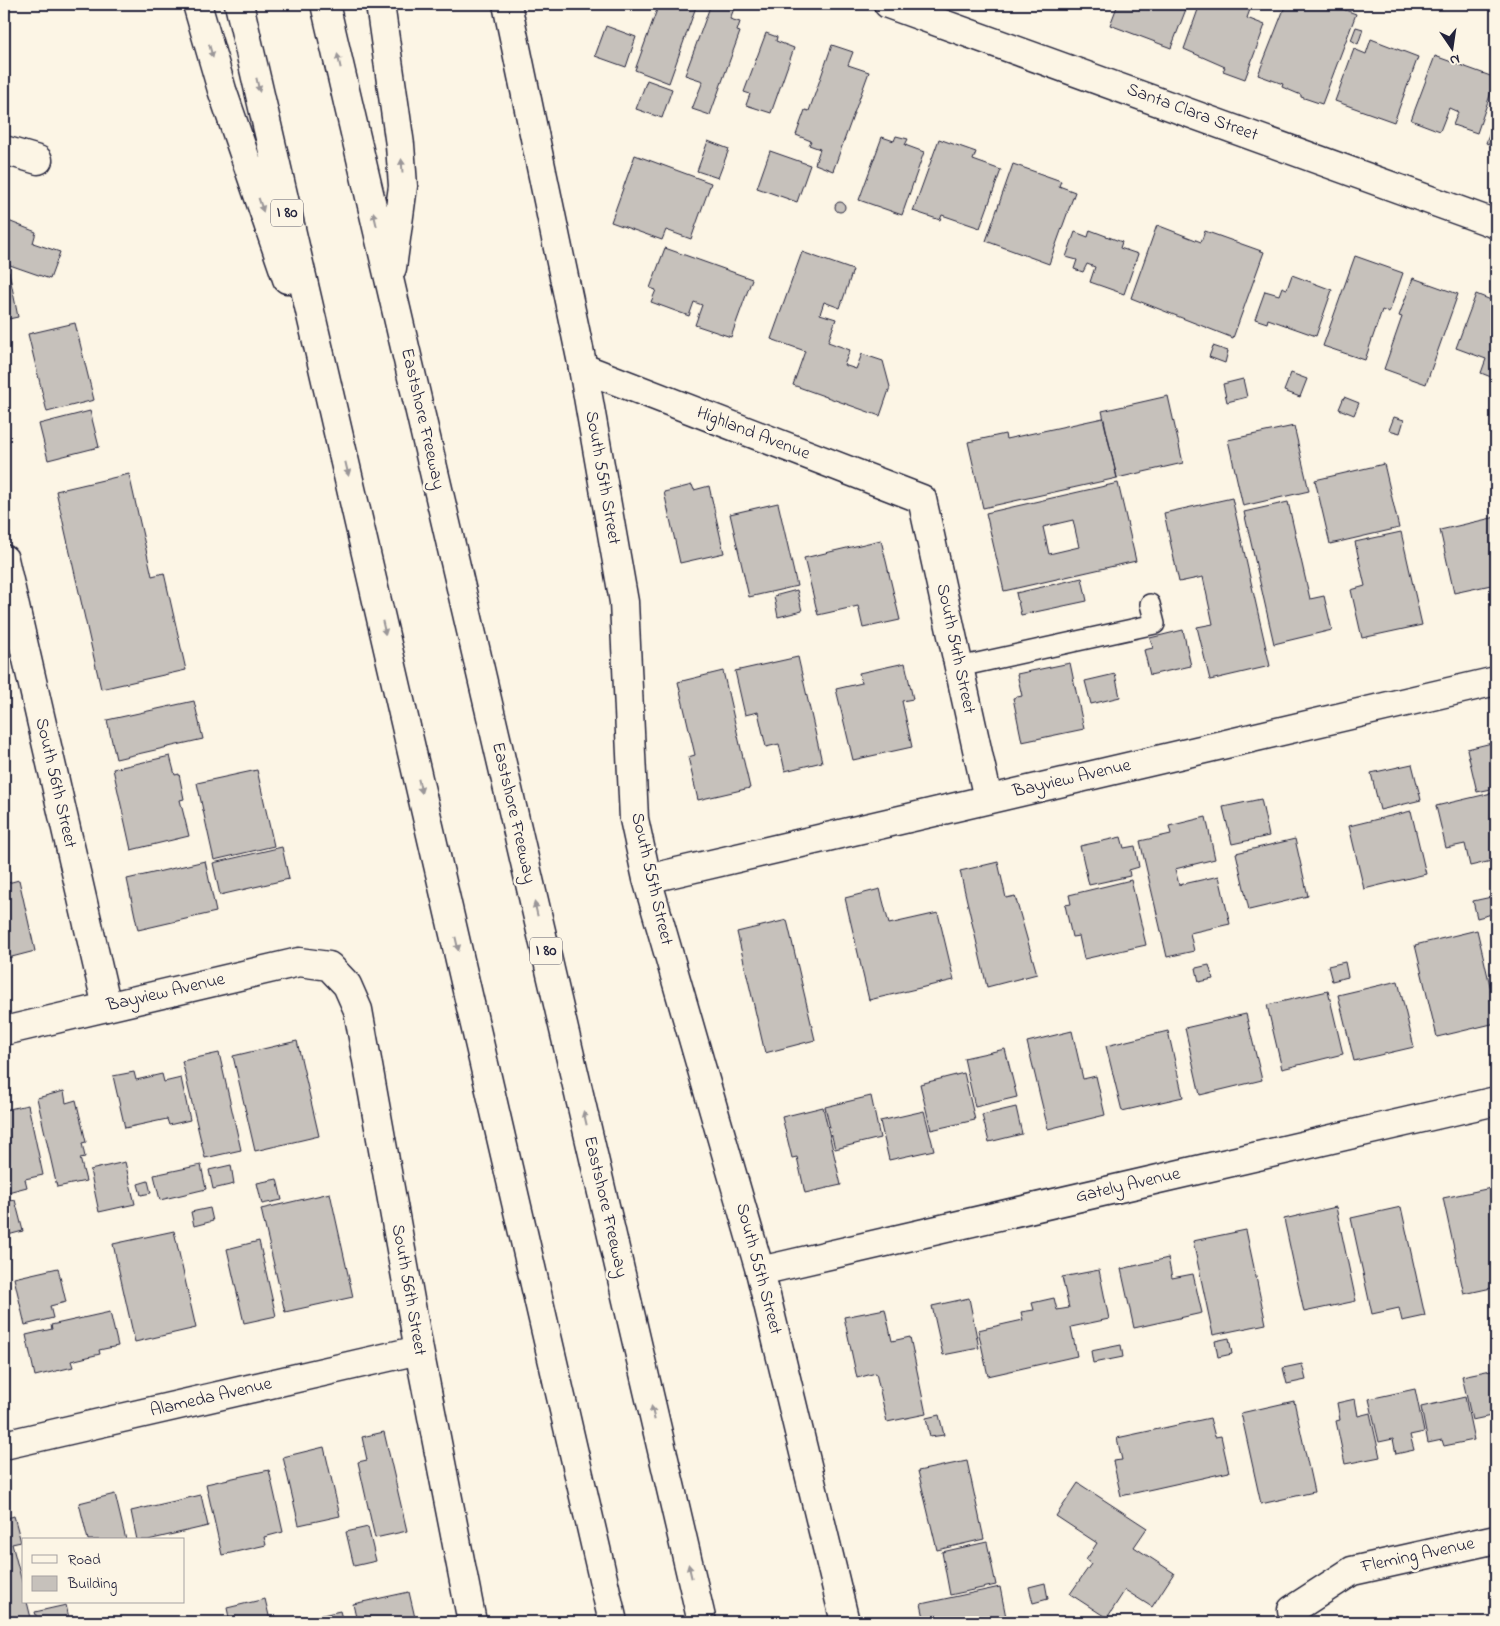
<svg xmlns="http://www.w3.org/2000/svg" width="1500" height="1626" font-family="'Indie Flower',sans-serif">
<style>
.building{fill:#c6c1bb;stroke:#22223b;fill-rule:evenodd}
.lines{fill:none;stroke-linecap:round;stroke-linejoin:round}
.service-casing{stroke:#22223b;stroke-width:22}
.minor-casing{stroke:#22223b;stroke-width:31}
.tertiary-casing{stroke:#22223b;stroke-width:31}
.motorway-casing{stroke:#22223b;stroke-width:31}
.service{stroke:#fcf5e5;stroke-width:19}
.minor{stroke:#fcf5e5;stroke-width:28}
.tertiary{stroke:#fcf5e5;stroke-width:28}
.motorway{stroke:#fcf5e5;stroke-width:28}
.oneway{fill:#9a9698}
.labels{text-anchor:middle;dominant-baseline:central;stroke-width:5;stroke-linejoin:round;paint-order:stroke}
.shield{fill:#fcf5e5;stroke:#63616e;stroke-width:1}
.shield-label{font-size:16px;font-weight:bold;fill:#22223b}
.street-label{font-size:18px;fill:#22223b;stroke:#fcf5e5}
</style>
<rect width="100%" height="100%" fill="#fcf5e5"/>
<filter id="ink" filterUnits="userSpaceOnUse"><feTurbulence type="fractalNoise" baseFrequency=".02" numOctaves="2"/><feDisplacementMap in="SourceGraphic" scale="10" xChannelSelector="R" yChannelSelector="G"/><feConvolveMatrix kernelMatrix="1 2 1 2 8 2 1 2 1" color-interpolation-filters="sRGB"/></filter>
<g filter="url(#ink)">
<!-- building -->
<path class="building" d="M659,4H697L669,83L635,70Z
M711,4L735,6L730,19L740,22L737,31L740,32L710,115L692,109L703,81L685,75Z
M1118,4H1188L1171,48L1110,25Z
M1200,4L1221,8L1223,4H1252L1247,18L1265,25L1245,79L1223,71L1225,67L1184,49Z
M1286,4H1329L1356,14L1322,104L1301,97V95L1282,87L1283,84L1258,75Z
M606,26L636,37L626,67L595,56Z
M1356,27L1363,29L1358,44L1351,40Z
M766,33L777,37L776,41L794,48L771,113L746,105L750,94L744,92Z
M1371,39L1418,57L1394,122L1335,101L1354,49L1366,54Z
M832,45L853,52L848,65L869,72L833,171L815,164L820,149L809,145L811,141L796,135L805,110L809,111Z
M1435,56L1496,78L1477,133L1453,125L1458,112L1449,108L1440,131L1411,120Z
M647,80L672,89L662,118L636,109Z
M1496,117V147L1486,143Z
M896,136L908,139L905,145L924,152L902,215L859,200L882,137L894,141Z
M939,139L976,152L973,160L1001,170L980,228L942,215L940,220L913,211Z
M708,141L729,149L718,178L697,171Z
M770,151L810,165L797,202L757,188Z
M635,155L711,183L691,239L666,230L662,240L611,222Z
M1013,164L1061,181L1059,186L1075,192L1049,264L986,241Z
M835 207a5 5 0 1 1 10 0a5 5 0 1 1-10 0Z
M4,212L8,214L6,220L36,232L33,243L60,252L50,279L4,263Z
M1157,225L1201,242L1205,231L1264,252L1233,338L1131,298Z
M1090,230L1122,242L1120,248L1138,254L1124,294L1090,282L1095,267L1087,264L1083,272L1074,269L1077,260L1066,257L1075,232L1088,237Z
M665,248L752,279L731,337L695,325L702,305L694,302L689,316L651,302L656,290L650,288Z
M802,252L853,270L840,308L824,302L820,314L836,319L828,342L850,350L844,365L856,369L862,354L883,361L890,387L880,416L793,385L805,351L771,339Z
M1355,256L1403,273L1389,313L1382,310L1365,360L1323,346Z
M9,272L18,317L4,320V274Z
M1292,275L1332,290L1316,336L1268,319L1267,323L1255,319L1265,291L1279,295L1282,287L1287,289Z
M1413,278L1458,294L1426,384L1384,369L1402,317L1399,316Z
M1476,294L1496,302V379L1481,373L1486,359L1456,348Z
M75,323L94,400L47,412L28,334Z
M1213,346L1228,351L1225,363L1209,357Z
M1291,373L1307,379L1300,397L1284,391Z
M1243,379L1247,397L1227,402L1223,384Z
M1168,396L1183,463L1117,478L1102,411Z
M1344,397L1359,403L1354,415L1339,409Z
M90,411L99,447L48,460L39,424Z
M1394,417L1404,420L1400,433L1389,430Z
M1103,418L1117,478L983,508L968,442L1005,434L1006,439Z
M1294,426L1309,491L1243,506L1228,440Z
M1384,464L1399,528L1330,544L1315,480Z
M129,474L152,576L164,573L186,670L101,689L56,491Z
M1118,483L1136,561L1004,591L986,513ZM1073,520L1079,547L1049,554L1043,527Z
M692,485L694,490L709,486L724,553L680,563L664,492Z
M1232,498L1270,666L1210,680L1197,627L1213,624L1203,577L1179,582L1164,513Z
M1288,502L1310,599L1324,596L1332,630L1274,644L1244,512Z
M778,503L797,586L749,597L730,514Z
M1496,517V607L1491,585L1454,593L1440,530Z
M1401,532L1422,625L1362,638L1351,590L1365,586L1355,542Z
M881,540L900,620L863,628L858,606L818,615L804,558Z
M1082,578L1087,601L1021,615L1016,593Z
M797,590L802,611L778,617L774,596Z
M1183,630L1191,666L1150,675L1144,650L1153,648L1150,638Z
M798,657L822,762L785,771L779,744L766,747L758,712L745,715L735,671Z
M905,663L913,699L902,701L912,747L853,760L836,689L862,683L859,673Z
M1070,663L1084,729L1022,742L1013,698L1022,696L1017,674Z
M723,671L750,788L698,800L688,757L695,755L678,682Z
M1115,674L1120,697L1091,704L1085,681Z
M194,701L203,739L116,759L107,720Z
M1496,742V788L1477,792L1467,749Z
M170,756L175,775L179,774L184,799L180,800L189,836L131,850L113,769Z
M1412,764L1421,800L1380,810L1371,773Z
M257,770L274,846L214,860L197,783Z
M1496,792V860L1470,866L1465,844L1446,848L1436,806Z
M4,798L8,818L4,819Z
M1261,799L1269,836L1232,844L1223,807Z
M1411,811L1426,874L1364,889L1349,826Z
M1206,817L1215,859L1175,869L1179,885L1219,876L1230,924L1190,933L1194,951L1167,957L1140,841L1171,834L1169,826Z
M1121,837L1124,848L1135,846L1139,867L1129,870L1130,876L1089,885L1080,846Z
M1295,839L1308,896L1249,910L1236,853Z
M282,847L289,879L220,895L213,863Z
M205,861L216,912L138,930L127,879Z
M998,862L1006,898L1015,896L1037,974L987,987L960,871Z
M19,880L35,951L4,959V884Z
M1131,880L1146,945L1084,959L1079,936L1072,937L1065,905L1071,904L1069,895Z
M880,889L889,924L938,913L954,980L869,1000L845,898Z
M1496,896V913L1477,918L1473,901Z
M1496,918V932L1493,933L1490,920Z
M787,920L815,1040L765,1053L737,932Z
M1477,930L1496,1011V1023L1437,1037L1415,945Z
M1496,957V980L1491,958Z
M1345,962L1348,977L1332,981L1328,966Z
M1209,965L1213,979L1199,982L1196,968Z
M1398,981L1414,1047L1354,1061L1338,995Z
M1328,991L1343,1054L1282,1069L1267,1005Z
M1246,1014L1262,1080L1200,1095L1185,1028Z
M1072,1031L1083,1079L1096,1076L1105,1115L1048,1129L1027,1042Z
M1168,1031L1183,1097L1122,1111L1106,1046Z
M297,1041L319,1136L255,1151L233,1056Z
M1005,1049L1017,1097L975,1107L964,1058Z
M219,1053L241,1150L205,1158L182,1061Z
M134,1072L136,1080L162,1074L164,1082L181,1078L190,1120L169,1125L167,1119L125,1128L113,1076Z
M964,1073L975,1120L931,1130L920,1084Z
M64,1091L66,1103L76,1100L86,1142L82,1143L85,1157L80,1158L86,1181L57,1187L37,1098Z
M871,1096L880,1138L835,1149L825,1107Z
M28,1105L43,1175L25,1179L27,1187L4,1193V1110Z
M823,1107L841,1185L805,1193L797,1157L792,1158L782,1117Z
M1016,1107L1022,1134L989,1142L982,1115Z
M924,1111L934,1150L889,1160L880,1121Z
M125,1162L135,1204L99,1212L90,1170Z
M201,1165L206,1189L160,1200L154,1175Z
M231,1165L234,1184L213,1189L209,1170Z
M277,1179L282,1200L262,1204L257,1183Z
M148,1181L151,1193L141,1195L138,1184Z
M1496,1187V1287L1464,1294L1443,1198Z
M330,1193L353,1297L285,1312L261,1209Z
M15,1200L23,1231L4,1236V1202Z
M1336,1207L1356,1301L1304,1312L1284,1219Z
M1401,1207L1425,1316L1402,1321L1399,1308L1372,1314L1351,1218Z
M210,1208L213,1221L194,1226L191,1212Z
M1246,1230L1266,1324L1213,1335L1193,1241Z
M174,1231L196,1328L135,1342L113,1244Z
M259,1241L276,1316L244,1323L227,1249Z
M1168,1258L1172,1278L1193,1274L1202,1313L1134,1328L1121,1269Z
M58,1268L66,1302L50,1306L53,1318L25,1325L14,1278Z
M1099,1270L1109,1319L1071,1327L1077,1356L988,1376L978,1330L1023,1320L1021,1312L1034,1310L1032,1303L1054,1298L1057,1310L1069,1308L1062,1277Z
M969,1298L979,1348L943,1355L932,1306Z
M885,1309L892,1341L910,1337L926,1414L887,1422L876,1373L857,1378L844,1317Z
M110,1312L118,1346L99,1350L100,1354L71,1361L73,1367L35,1376L26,1335L52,1329L51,1325Z
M1229,1338L1232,1354L1218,1357L1215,1341Z
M1121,1345L1123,1357L1093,1363L1091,1351Z
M1302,1364L1306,1380L1287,1384L1283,1368Z
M1496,1369V1415L1472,1420L1462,1376Z
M1415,1389L1424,1432L1410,1435L1414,1450L1396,1454L1393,1439L1379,1442L1369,1399Z
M1465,1397L1474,1440L1444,1446L1442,1440L1428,1443L1421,1407Z
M1355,1399L1358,1416L1370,1413L1380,1457L1345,1464L1336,1421L1340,1420L1337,1403Z
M1294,1401L1314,1492L1261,1504L1241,1413Z
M939,1415L944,1435L930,1437L926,1418Z
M1210,1418L1215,1437L1221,1436L1229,1472L1121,1496L1113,1461L1122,1460L1117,1438Z
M384,1432L407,1531L375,1538L358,1462L367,1460L362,1437Z
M324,1447L340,1516L299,1525L283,1457Z
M967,1461L984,1539L937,1550L918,1471Z
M269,1470L283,1532L264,1537L266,1545L222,1555L206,1484Z
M1078,1483L1147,1528L1134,1547L1174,1573L1152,1607L1125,1590L1107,1618L1070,1594L1091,1564L1086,1560L1097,1543L1056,1516Z
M115,1494L126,1540H88L79,1503Z
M201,1495L208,1526L148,1540H137L131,1511Z
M14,1516L21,1542L12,1544L24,1589V1602H27L32,1622H4V1519Z
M368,1527L376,1561L354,1566L346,1532Z
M987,1542L996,1585L950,1595L942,1552Z
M1045,1583L1048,1599L1033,1603L1029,1587Z
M1000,1587L1007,1622H925L921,1604Z
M409,1592L416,1622H357L353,1604Z
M265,1599L270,1620L230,1622L227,1608Z
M66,1605L70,1622H38L35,1612Z
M340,1611L343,1622H292Z"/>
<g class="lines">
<defs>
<path id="service" d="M959,667L1155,624L1150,604"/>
<path id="minor" d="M888,4L1496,224
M4,150L38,160
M583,368L922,499L988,799
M4,559L107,1007
M4,1031L299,962L329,966L347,985L358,1010L419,1350L472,1622
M760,1271L1496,1101
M4,1445L419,1350
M1292,1610L1352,1571L1496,1539"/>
<path id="tertiary" d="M507,4L583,368L624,602L634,819L647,879L760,1271L845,1622
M647,879L1496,681"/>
<path id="motorway" d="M197,4L222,90L287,279
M239,4L613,1622
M325,4L702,1622
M380,4L400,145L403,186L392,268"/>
</defs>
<!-- service casing -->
<use href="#service" class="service-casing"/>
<!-- minor casing -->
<use href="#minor" class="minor-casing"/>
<!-- tertiary casing -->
<use href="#tertiary" class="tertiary-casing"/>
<!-- motorway casing -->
<use href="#motorway" class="motorway-casing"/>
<!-- service -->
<use href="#service" class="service"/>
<!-- minor -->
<use href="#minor" class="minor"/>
<!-- tertiary -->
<use href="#tertiary" class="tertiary"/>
<!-- motorway -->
<use href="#motorway" class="motorway"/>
</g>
<!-- one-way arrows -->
<defs><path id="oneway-solid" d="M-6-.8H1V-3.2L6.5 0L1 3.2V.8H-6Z" transform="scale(1.25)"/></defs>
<g class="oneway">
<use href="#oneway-solid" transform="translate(211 51) rotate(74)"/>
<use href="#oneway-solid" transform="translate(339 61) rotate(-103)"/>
<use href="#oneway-solid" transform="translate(258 85) rotate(77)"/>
<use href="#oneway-solid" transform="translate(402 166) rotate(-94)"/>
<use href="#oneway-solid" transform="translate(261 205) rotate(71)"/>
<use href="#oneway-solid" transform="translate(375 219) rotate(-103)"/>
<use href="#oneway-solid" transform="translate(347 469) rotate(77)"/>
<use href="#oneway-solid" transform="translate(384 628) rotate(77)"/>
<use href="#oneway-solid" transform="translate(420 786) rotate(77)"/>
<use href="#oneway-solid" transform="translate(536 909) rotate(-103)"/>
<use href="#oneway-solid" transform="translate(457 944) rotate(77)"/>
<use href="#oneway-solid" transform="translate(585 1118) rotate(-103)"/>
<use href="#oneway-solid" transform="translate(653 1413) rotate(-103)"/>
<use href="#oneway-solid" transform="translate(690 1571) rotate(-103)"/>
</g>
</g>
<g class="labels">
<!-- shield labels -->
<g class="shield">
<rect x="271" y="199.5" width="32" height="27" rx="4"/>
<rect x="530" y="937.5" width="32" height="27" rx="4"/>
</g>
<g class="shield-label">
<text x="287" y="213">I 80</text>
<text x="546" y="951">I 80</text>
</g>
<!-- street labels -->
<g class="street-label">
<text transform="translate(1192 113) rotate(20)">Santa Clara Street</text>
<text transform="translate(422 419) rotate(77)">Eastshore Freeway</text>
<text transform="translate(753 434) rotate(21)">Highland Avenue</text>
<text transform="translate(602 478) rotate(80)">South 55th Street</text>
<text transform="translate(955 649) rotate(78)">South 54th Street</text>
<text transform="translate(1072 779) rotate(-13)">Bayview Avenue</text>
<text transform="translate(55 783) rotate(77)">South 56th Street</text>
<text transform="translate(513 813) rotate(77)">Eastshore Freeway</text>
<text transform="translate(651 879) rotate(77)">South 55th Street</text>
<text transform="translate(166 993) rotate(-13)">Bayview Avenue</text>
<text transform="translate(1128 1186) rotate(-13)">Gately Avenue</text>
<text transform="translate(605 1207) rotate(77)">Eastshore Freeway</text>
<text transform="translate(758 1269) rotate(75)">South 55th Street</text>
<text transform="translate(408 1290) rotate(80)">South 56th Street</text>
<text transform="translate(211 1398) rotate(-13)">Alameda Avenue</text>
<text transform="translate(1418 1556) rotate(-12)">Fleming Avenue</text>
</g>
</g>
<!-- margin -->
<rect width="1500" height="1626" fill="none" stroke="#fcf5e5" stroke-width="20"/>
<rect x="10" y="10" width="1480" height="1606" fill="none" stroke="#22223b" stroke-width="2" filter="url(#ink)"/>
<!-- legend -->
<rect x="22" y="1538" width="162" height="65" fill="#fcf5e5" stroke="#a5a1a1"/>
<rect x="32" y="1555" width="25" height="8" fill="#fcf5e5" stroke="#a5a1a1"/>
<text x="68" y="1564" font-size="15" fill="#22223b">Road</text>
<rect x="32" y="1576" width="25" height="15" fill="#c6c1bb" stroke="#a5a1a1"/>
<text x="68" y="1588" font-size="15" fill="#22223b">Building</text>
<!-- north arrow -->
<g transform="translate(1452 48) rotate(167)" stroke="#fcf5e5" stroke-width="4" paint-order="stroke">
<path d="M0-4L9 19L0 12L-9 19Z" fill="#22223b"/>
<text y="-8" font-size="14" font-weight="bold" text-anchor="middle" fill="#22223b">N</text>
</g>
</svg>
